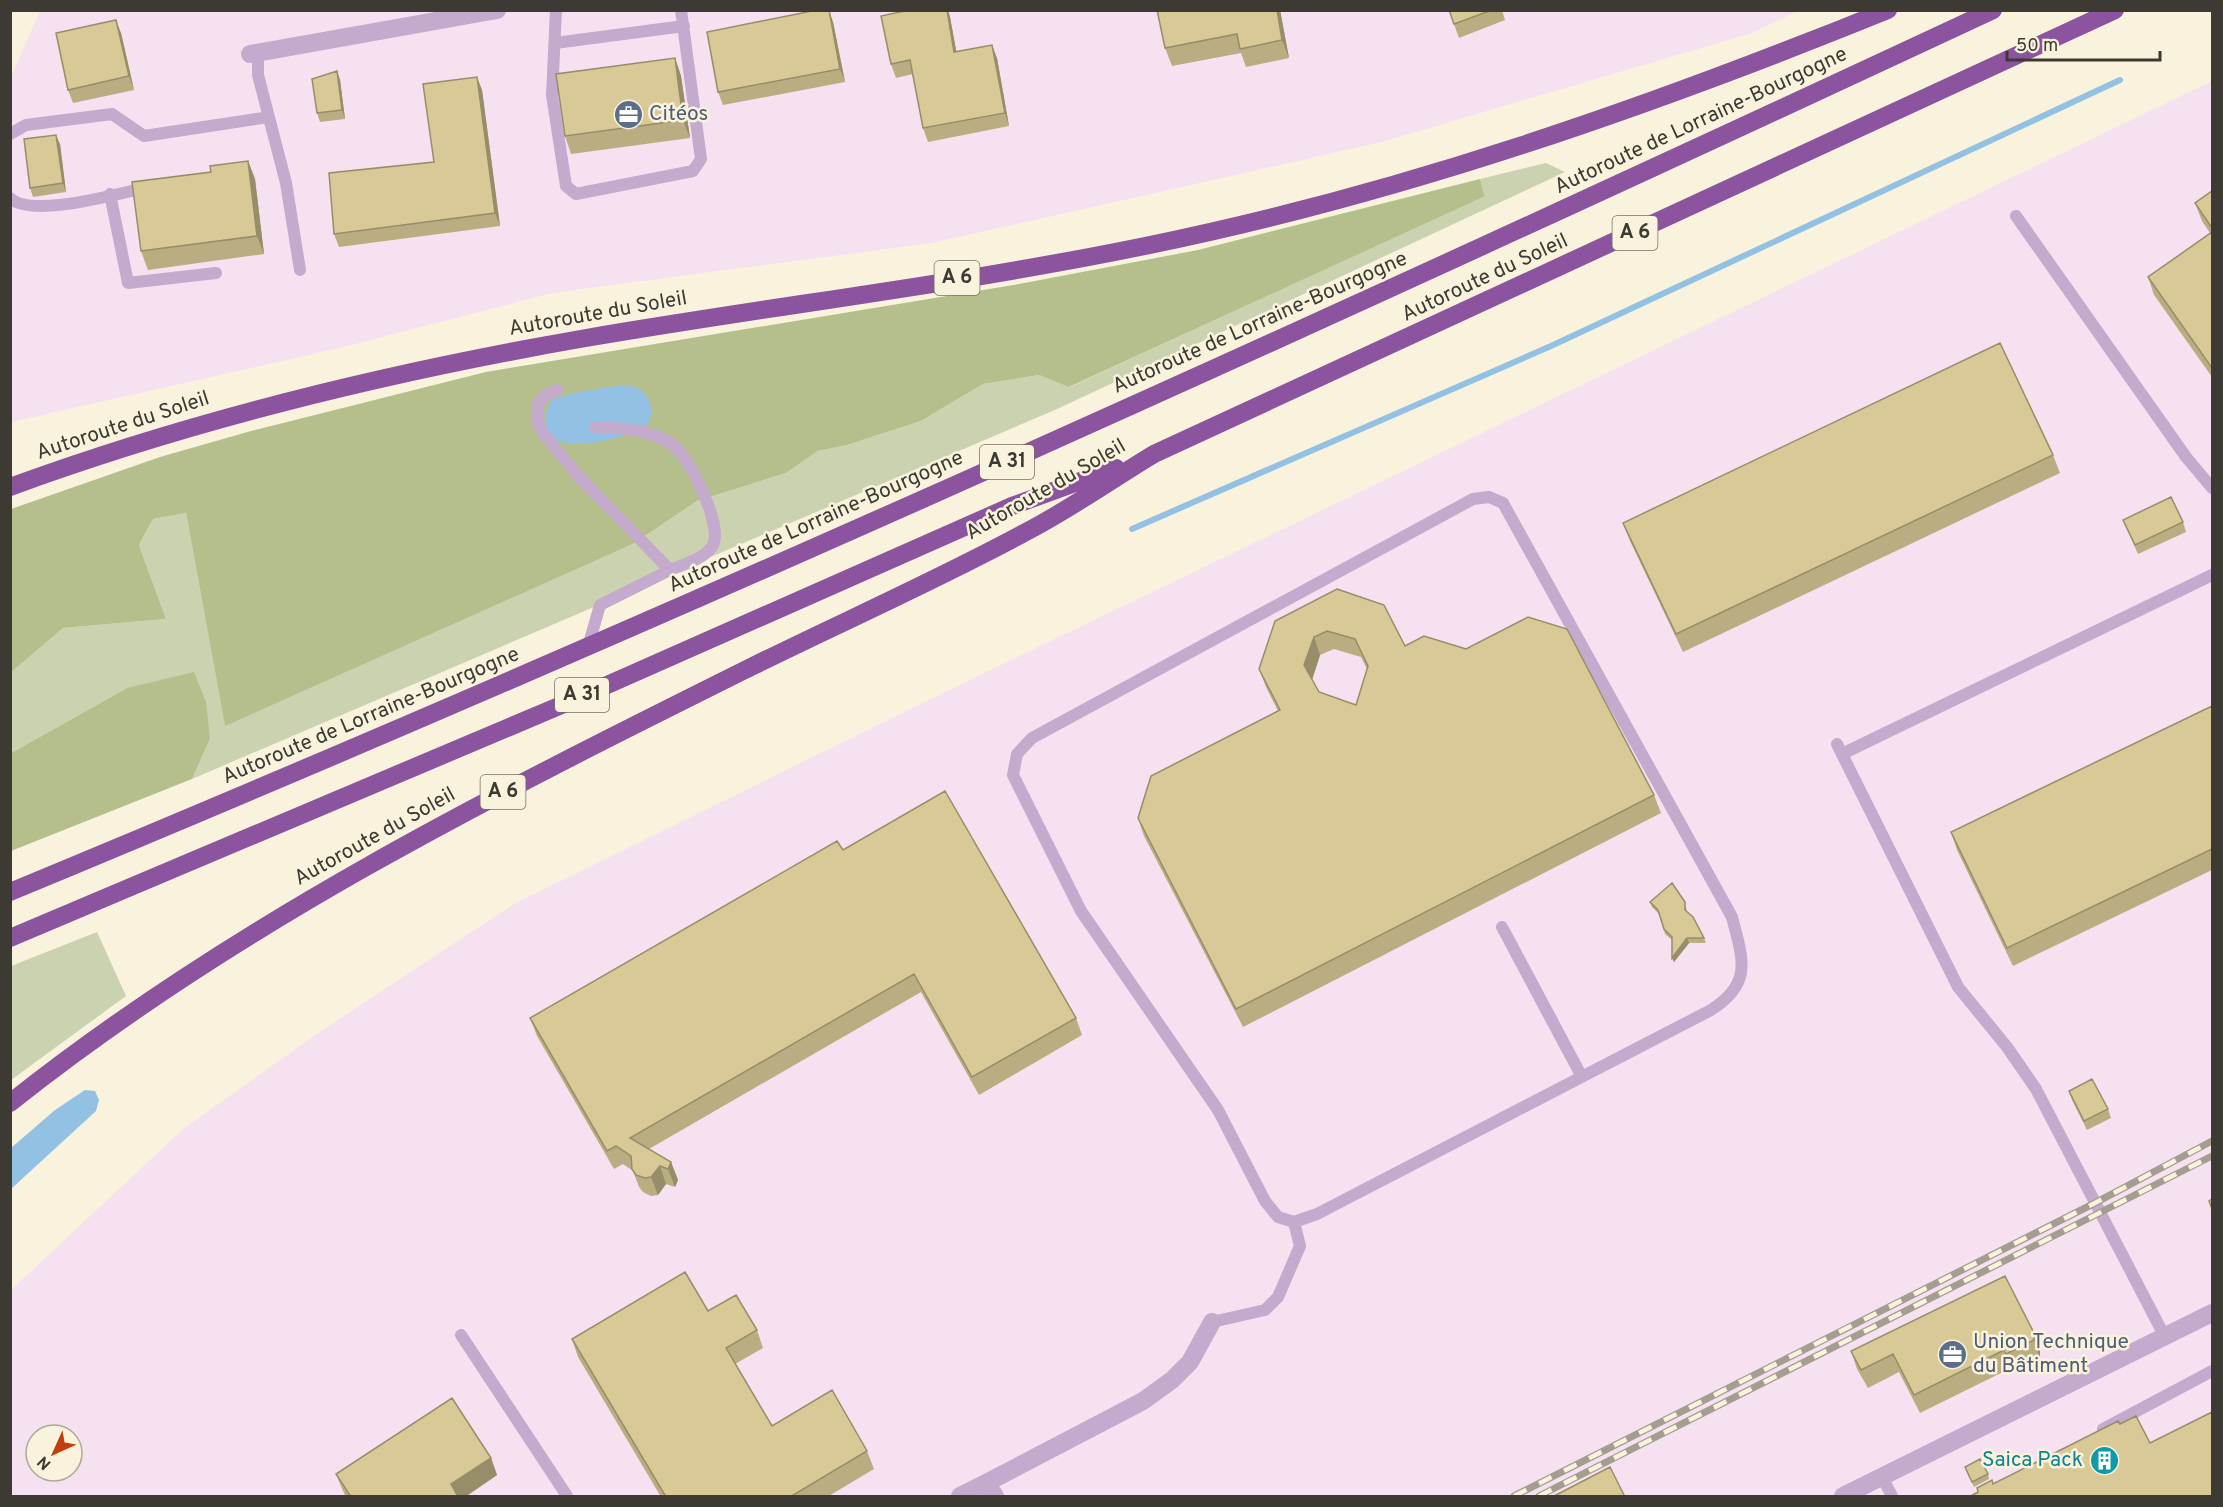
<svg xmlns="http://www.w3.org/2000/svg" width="2223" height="1507" font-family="Overpass,sans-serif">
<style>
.industrial{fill:#f6e1f0;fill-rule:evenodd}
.green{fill:#cbd2b0}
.forest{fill:#b5bf8c}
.water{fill:#92c1e3}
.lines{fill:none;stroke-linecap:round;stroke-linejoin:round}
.stream{stroke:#92c1e3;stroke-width:6}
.lane{stroke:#c4aacd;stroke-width:12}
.street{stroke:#c4aacd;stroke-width:18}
.highway{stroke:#8c539f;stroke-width:18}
.rail-casing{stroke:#a39e8f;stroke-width:7}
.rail{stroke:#f9f3dd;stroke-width:4.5;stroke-dasharray:14;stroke-linecap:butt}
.wall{fill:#baad81;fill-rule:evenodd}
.shaded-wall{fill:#978d69}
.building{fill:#d8c996;stroke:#978d69;stroke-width:1.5;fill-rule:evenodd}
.labels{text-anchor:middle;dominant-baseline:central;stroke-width:5;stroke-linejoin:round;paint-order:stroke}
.shield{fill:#f9f3dd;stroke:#757265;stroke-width:1.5}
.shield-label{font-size:20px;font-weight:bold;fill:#3c3a32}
.service-label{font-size:21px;fill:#4e5e75;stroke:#f9f3dd;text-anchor:start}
.street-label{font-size:21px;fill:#3c3a32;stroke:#f9f3dd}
.culture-label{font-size:21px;fill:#0d838f;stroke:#f9f3dd;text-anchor:end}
</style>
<rect width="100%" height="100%" fill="#f9f3dd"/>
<!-- industrial -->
<path class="industrial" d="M40,11H1798L1752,33L1382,142L932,243L552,293L340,348L11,422V77Z
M2212,81V1496H11V1290L183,1129L321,1031L514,904L947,691ZM36,1435H72V1471H36Z"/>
<!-- green -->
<path class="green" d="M1546,163L1565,172L1057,409L192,779L210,739L127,688L11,753L10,672L63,628L166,619L139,545L153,519L186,513L225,725L633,544L697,501L786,473L818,451L847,445L921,421L983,384L1039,375L1070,387L1485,195L1480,179Z
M97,932L126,996L11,1080V966Z"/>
<!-- forest -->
<path class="forest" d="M1480,179L1485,196L1069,387L1039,375L983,384L921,421L847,445L818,451L786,473L697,501L633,544L225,726L186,513L153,519L139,545L166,619L63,628L11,672V509L160,457L251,431L486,372L1019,284L1198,250Z
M194,672L206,702L210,739L192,779L11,851V753L127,688Z"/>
<!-- water -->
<path class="water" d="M623,385C640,386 649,394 652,411L648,424L636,433C614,438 548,460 546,422C545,414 547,405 552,400L572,393Z
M85,1090L95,1091L99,1100L96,1111L11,1189V1148L55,1110Z"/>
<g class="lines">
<!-- stream -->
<path class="stream" d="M1132,529L1551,346L2120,80"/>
<!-- lane -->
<path class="lane" d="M556,10L552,95L566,186L576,194L693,171L701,159L681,10
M555,43L684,26
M258,52V75L286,183L300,270
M10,134L26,125L112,114L144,136L269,117
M110,194L128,283L216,273
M10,198C32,219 119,193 149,187
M2016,216L2186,457L2212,488
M557,390L544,396L538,404V422L543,433L578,476L670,570L600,605L588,647
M595,427C622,429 651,428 674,446C690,458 723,526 713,545C705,559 684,564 670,570
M1489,497L1503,503L1732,917C1743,960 1753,983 1711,1010L1317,1214L1294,1222L1278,1217L1265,1201L1218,1110L1081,911L1013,775L1017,754L1032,738L1473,499Z
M1837,744L1958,987L2007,1047L2036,1089L2165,1337
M1842,754L2212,575
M1502,927L1582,1077
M1212,1322L1265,1310L1278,1297L1300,1246L1294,1222
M461,1335L567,1496
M2103,1429L2212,1371
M1882,1477L1892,1496"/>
<!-- street -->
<path class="street" d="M250,54L497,10
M986,1483L1143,1401L1172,1380L1190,1362L1212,1322
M960,1496L986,1483L995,1496
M1843,1496L2212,1313"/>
<!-- highway -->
<path class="highway" d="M10,487C198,418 390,372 586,338C772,306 960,284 1145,246C1401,194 1646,108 1888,10
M10,892C679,615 1337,316 1993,10
M10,938L571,701L1012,506L1116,468
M10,1103C236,923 494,795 751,667C842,622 935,581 1024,533C1069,510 1111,480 1154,454L2115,10"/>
<defs>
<path id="rail" d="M1514,1496L2095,1203L2212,1141
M1539,1496L2212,1156"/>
</defs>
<!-- rail casing -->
<use href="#rail" class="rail-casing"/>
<!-- rail -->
<use href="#rail" class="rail"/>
</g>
<!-- wall -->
<path class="wall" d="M909,10H948L950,17L956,51L997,58L1009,126L928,142L923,128L913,74L896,78L891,64Z
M1280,10L1289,58L1246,67L1241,53L1172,66L1165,48Z
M1449,10H1502L1505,20L1459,38Z
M833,22L845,82L723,105L718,92Z
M121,33L134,90L73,103L68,90Z
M675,58L681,76L690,138L571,154L565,136Z
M337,71L340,80L345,119L320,122L317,113Z
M482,90L500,226L339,247L334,234L434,162Z
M60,144L66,192L33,197L30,188Z
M248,161L255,179L264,254L148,270L141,251L211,172Z
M2212,191V377L2154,295L2148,277L2210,233L2202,221L2195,203Z
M2053,455L2060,473L1683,652L1630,541L1623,523Z
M2123,520L2183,522L2186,532L2138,554Z
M1275,621L1405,646L1654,795L1661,813L1243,1027L1144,836L1138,818L1278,711L1266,687L1259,669ZM1334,649L1361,657L1367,669L1356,705L1319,692L1312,680L1320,655Z
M2212,706V870L2013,966L1957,850L1951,832Z
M843,850L1076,1018L1082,1035L979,1095L921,992L649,1149L671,1162L678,1180L675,1187L666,1184L658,1195L651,1196L643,1192L639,1187L633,1171L623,1164L614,1169L537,1036L530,1018Z
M1650,902H1685L1687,912L1704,938L1706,943H1689L1674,962L1672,958V940L1665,934L1659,914L1652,907Z
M2069,1091L2108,1109L2111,1118L2087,1130L2072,1100Z
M2005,1276L2040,1351V1358L2013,1372L2011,1368L1920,1413L1899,1372L1868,1388L1857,1369L1851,1351Z
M708,1311L757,1330L763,1348L735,1364L772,1426L867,1451L874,1469L827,1497H661L578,1357L572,1339Z
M491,1458L497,1475L465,1497H346L343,1491L336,1474Z
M1965,1467L1988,1474L1989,1479L1974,1487Z"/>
<!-- shaded-wall -->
<path class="shaded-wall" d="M829,10L833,22L845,82L840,69Z
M947,10H948L950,17L959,66L954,52Z
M1277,10H1280L1289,58L1282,40Z
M116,20L121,33L134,90L129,76Z
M992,45L997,58L1009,126L1005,113Z
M675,58L681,76L690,138L683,120Z
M337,71L340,80L345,119L342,110Z
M477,77L482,90L500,226L495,213Z
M56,135L60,144L66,192L63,183Z
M248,161L255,179L264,254L257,236Z
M1314,637L1320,655L1311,683L1304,665Z
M1687,938L1689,943L1674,962L1672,958Z
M671,1162L678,1180L675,1187L668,1169Z
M660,1166L666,1184L658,1195L651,1177Z
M2034,1333L2040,1351V1358L2034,1340Z
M491,1458L497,1475L465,1497H455L451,1484Z"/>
<!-- building -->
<path class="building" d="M817,10H829L840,69L718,92L707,32Z
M909,10H947L954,52L992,45L1005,113L923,128L910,60L891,64L881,16Z
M1157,10H1277L1282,40L1240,49L1237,34L1165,48Z
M1449,10H1492L1454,24Z
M116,20L129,76L68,90L56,33Z
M675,58L683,120L565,136L556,74Z
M337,71L342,110L317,113L312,79Z
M477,77L495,213L334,234L329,173L434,162L423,84Z
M56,135L63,183L30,188L24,139Z
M248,161L257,236L141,251L132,182L211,172L210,166Z
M2212,191V228L2195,203Z
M2212,232V368L2148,277Z
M2000,343L2053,455L1676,634L1623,523Z
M2171,497L2183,522L2135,545L2123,520Z
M1337,589L1384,605L1405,646L1424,636L1466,649L1528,617L1567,629L1654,795L1236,1009L1138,818L1151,776L1280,710L1259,669L1275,621ZM1327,631L1355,639L1368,666L1356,705L1319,692L1304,665L1314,637Z
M2212,706V849L2007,948L1951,832Z
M945,791L1076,1018L972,1077L914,974L630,1138L671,1162L668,1169L660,1166L651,1177L645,1178L636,1175L632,1169L631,1156L616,1146L607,1151L530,1018L837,841L843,850Z
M1672,883L1685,902V910L1693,917L1704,938H1687L1672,958V937L1664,929L1658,910L1650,902Z
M2092,1079L2108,1109L2084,1121L2069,1091Z
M2212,1199V1209L2209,1201Z
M685,1272L708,1311L736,1295L757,1330L726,1348L772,1426L832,1390L867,1451L790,1497H666L572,1339Z
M2005,1276L2034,1333V1340L2006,1354L2004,1350L1914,1395L1893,1354L1861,1370L1851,1351Z
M452,1398L491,1458L451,1484L458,1497H351L336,1474Z
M2212,1412V1497H1969L1978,1492L1977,1488L1992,1480L1993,1484L2118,1421L2120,1424L2136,1416L2150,1443Z
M1980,1459L1988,1474L1972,1482L1965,1467Z
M1610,1467L1625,1497H1555L1554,1496Z"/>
<!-- icons -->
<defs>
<symbol id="office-disc" viewBox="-11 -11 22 22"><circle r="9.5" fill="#5c6f8a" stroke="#f9f3dd"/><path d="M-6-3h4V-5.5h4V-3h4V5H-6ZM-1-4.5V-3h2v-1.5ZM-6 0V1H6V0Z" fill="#fff"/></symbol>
<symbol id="building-disc" viewBox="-11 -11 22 22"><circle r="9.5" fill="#0f9aa8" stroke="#f9f3dd"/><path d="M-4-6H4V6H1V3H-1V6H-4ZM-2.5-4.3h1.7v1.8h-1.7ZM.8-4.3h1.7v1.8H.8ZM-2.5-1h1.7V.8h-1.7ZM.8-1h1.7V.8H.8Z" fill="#fff"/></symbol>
</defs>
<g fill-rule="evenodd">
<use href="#office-disc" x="612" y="98" width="33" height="33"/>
<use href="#office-disc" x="1936" y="1338" width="33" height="33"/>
<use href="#building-disc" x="2088" y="1444" width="33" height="33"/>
</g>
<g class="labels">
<!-- shield labels -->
<g class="shield">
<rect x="1612.5" y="216" width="45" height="34" rx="4.5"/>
<rect x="934.5" y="261" width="45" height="34" rx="4.5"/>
<rect x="980" y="445" width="54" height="34" rx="4.5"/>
<rect x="555" y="678" width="54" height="34" rx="4.5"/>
<rect x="480.5" y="775" width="45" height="34" rx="4.5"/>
</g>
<g class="shield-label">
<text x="1635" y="233">A 6</text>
<text x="957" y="278">A 6</text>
<text x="1007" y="462">A 31</text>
<text x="582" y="695">A 31</text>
<text x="503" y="792">A 6</text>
</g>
<!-- service labels -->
<g class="service-label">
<text x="649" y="114">Citéos</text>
<text x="1973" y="1342">Union Technique<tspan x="1973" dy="24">du Bâtiment</tspan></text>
</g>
<!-- street labels -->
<g class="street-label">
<text transform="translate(1701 121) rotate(-25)">Autoroute de Lorraine-Bourgogne</text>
<text transform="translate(1485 278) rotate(-25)">Autoroute du Soleil</text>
<text transform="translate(598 314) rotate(-10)">Autoroute du Soleil</text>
<text transform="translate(1260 323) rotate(-24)">Autoroute de Lorraine-Bourgogne</text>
<text transform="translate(123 426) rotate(-18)">Autoroute du Soleil</text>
<text transform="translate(1046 490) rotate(-30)">Autoroute du Soleil</text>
<text transform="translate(816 522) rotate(-24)">Autoroute de Lorraine-Bourgogne</text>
<text transform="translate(371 716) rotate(-23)">Autoroute de Lorraine-Bourgogne</text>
<text transform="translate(375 837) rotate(-29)">Autoroute du Soleil</text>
</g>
<!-- culture labels -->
<g class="culture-label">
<text x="2083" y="1460">Saica Pack</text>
</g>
</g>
<!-- border -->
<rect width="2223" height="1507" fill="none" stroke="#3c3a32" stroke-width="24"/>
<!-- north arrow -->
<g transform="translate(54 1453) rotate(225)"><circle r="28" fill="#f9f3dd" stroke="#ada999" stroke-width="1.5"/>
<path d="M0-4.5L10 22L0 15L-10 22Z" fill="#c53d0b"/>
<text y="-9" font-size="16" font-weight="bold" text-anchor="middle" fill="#3c3a32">N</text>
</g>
<!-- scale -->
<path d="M2007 51v9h153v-9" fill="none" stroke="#3c3a32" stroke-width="3"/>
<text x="2016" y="51" font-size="18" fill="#3c3a32" stroke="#f9f3dd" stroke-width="4.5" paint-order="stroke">50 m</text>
</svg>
